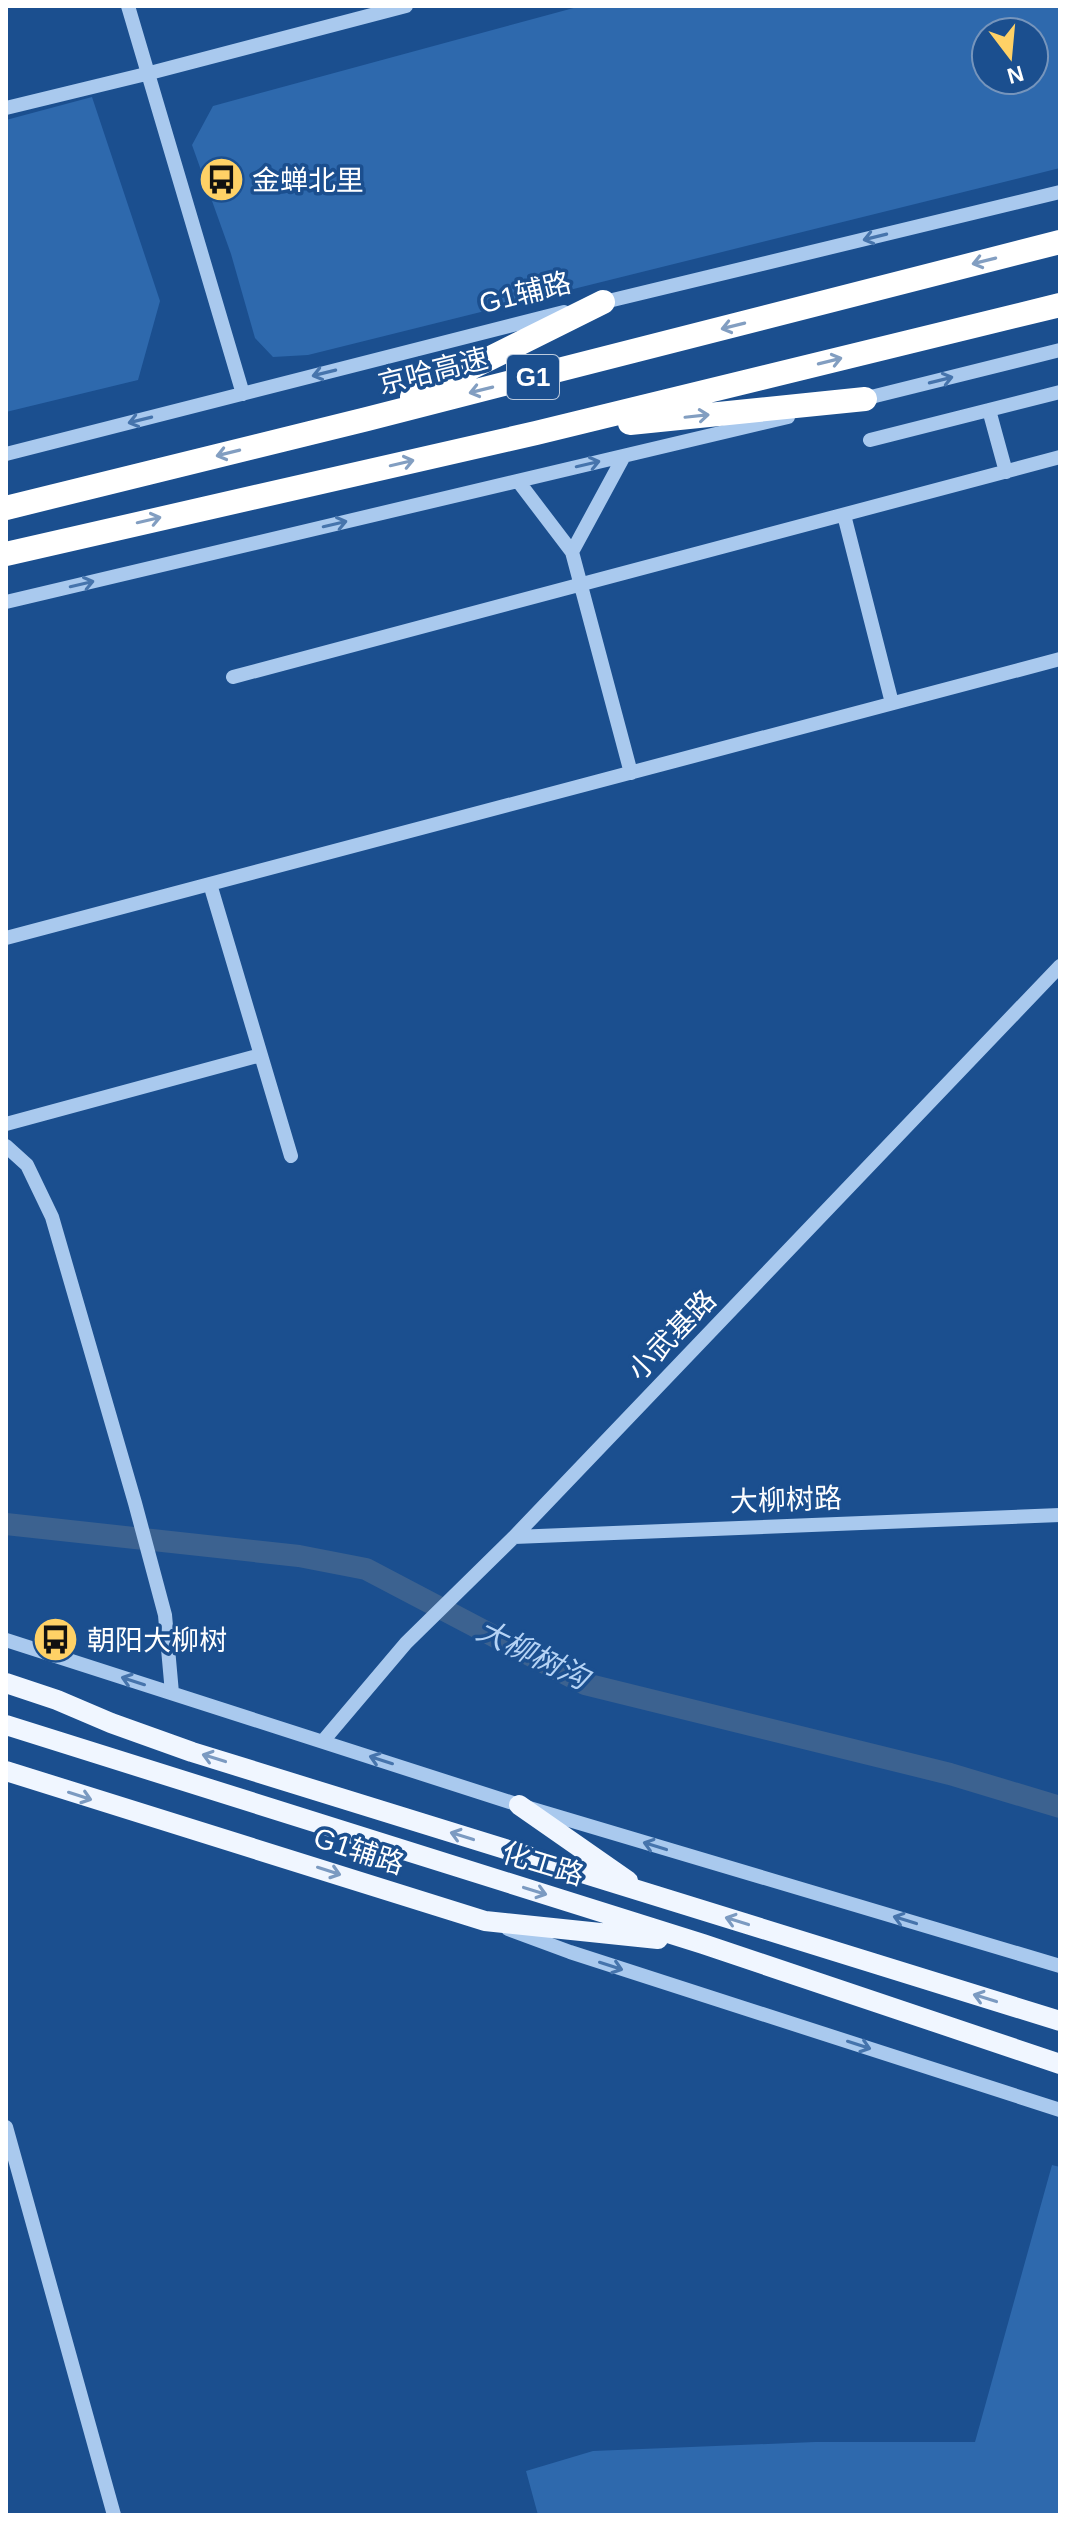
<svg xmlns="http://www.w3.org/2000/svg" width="1066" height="2521" font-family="Arial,'Noto Sans SC',sans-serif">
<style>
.green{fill:#2e69ad;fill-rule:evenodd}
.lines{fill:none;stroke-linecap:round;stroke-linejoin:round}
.canal{stroke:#3c6290;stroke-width:22}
.minor{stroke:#a9c9ee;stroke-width:14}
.major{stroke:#f0f6ff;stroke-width:20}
.highway{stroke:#fff;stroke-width:24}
.oneway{stroke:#4674ac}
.oneway2{stroke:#829ec1}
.oneway3{stroke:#7b9ac1}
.labels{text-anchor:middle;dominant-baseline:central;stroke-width:7;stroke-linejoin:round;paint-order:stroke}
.shield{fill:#1b4f8f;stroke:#bbcadd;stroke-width:2}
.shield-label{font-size:26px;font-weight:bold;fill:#fff}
.poi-label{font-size:28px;fill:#fff;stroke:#1b4f8f;text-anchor:start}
.street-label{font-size:28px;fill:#fff;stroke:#1b4f8f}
.water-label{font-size:30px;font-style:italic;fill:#b5d3f5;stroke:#1b4f8f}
</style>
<rect width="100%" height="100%" fill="#1b4f8f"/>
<!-- green -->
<path class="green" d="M581,6H1060V168L308,355L273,357L255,338L231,254L192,145L213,106ZM986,32H1034V80H986Z
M92,97L160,301L138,380L6,412V120Z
M1052,2165L1060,2167V2515H538L526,2471L593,2451L815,2442H975Z"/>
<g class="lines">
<!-- canal -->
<path class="canal" d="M6,1524L299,1556L366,1569L585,1684L950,1774L1060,1807"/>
<!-- minor -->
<path class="minor" d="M128,6L243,394
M6,108L146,74L406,6
M596,304L1060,192
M859,400L1060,350
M989,410L1006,472
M870,440L1060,392
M6,454L564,312
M518,481L572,552L631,773
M844,515L892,703
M572,552L624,456
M6,602L788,417
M233,677L1060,457
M210,884L291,1156
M6,938L1060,659
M6,1124L261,1055
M6,1146L27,1165L52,1217L135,1503L165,1615L172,1693
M514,1537L1060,1515
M6,1640L519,1805L1060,1966
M323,1741L406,1643L514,1537L1060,966
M508,1929L570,1952L1060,2110
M6,2127L114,2515"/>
<!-- major -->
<path class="major" d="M6,1683L57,1700L111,1723L192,1752L1060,2021
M6,1725L703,1944L1060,2064
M6,1771L485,1921L658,1939
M519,1805L628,1881"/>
<!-- highway -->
<path class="highway" d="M412,397L603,302
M630,423L865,399
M6,508L367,419L1060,242
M6,554L536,433L1060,305"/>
</g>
<!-- one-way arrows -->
<defs><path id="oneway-shaft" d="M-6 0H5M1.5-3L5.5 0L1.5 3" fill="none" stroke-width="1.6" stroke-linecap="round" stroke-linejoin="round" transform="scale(2)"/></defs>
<g class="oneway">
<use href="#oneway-shaft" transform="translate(875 237) rotate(166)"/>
<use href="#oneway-shaft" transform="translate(324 373) rotate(166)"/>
<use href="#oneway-shaft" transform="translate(941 380) rotate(-14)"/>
<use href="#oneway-shaft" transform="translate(140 420) rotate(166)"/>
<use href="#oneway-shaft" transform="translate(588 464) rotate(-13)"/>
<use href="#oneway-shaft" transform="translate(335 524) rotate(-13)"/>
<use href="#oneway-shaft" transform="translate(82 584) rotate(-13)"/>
<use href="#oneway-shaft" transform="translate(133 1681) rotate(-162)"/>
<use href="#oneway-shaft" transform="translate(381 1760) rotate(-162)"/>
<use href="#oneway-shaft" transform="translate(655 1846) rotate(-163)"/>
<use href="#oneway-shaft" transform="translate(905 1920) rotate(-163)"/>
<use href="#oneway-shaft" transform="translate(611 1966) rotate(18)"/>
<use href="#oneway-shaft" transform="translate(859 2045) rotate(18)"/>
</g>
<g class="oneway2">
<use href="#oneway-shaft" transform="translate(984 261) rotate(166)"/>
<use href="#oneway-shaft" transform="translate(733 326) rotate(166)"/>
<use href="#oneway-shaft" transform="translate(830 361) rotate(-14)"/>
<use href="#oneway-shaft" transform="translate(481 390) rotate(166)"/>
<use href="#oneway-shaft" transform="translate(697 416) rotate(-6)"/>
<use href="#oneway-shaft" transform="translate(228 453) rotate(166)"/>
<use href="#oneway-shaft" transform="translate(402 463) rotate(-13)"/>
<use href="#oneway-shaft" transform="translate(149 520) rotate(-13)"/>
</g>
<g class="oneway3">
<use href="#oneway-shaft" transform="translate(214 1758) rotate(-163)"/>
<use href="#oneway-shaft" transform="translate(80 1796) rotate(18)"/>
<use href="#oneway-shaft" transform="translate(462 1836) rotate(-163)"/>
<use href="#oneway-shaft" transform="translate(329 1871) rotate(18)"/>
<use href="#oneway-shaft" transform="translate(535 1891) rotate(17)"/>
<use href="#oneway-shaft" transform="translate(737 1921) rotate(-163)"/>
<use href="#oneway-shaft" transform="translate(985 1998) rotate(-163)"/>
</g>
<!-- icons -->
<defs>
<symbol id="bus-disc" viewBox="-11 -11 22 22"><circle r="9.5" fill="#ffd166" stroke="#1b4f8f"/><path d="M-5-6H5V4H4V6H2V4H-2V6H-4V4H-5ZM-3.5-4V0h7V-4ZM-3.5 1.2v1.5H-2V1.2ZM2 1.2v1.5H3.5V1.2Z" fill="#111"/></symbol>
</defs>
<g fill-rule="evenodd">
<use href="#bus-disc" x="196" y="154" width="51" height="51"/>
<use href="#bus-disc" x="30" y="1614" width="51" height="51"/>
</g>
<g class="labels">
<!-- shield labels -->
<rect class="shield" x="507" y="355" width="52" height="44" rx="6"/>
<g class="shield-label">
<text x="533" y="377">G1</text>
</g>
<!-- poi labels -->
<g class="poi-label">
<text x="252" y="180">金蝉北里</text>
<text x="87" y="1640">朝阳大柳树</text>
</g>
<!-- street labels -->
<g class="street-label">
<text transform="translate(525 293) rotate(-14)">G1辅路</text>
<text transform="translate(433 371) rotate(-14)">京哈高速</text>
<text transform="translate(672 1335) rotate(-46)">小武基路</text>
<text transform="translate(786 1500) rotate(-2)">大柳树路</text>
<text transform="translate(359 1851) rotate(18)">G1辅路</text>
<text transform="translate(543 1864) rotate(17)">化工路</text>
</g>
<!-- water labels -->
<g class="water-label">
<text transform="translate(533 1654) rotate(26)">大柳树沟</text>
</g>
</g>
<!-- border -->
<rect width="1066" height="2521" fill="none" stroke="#ffffff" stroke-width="16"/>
<!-- north arrow -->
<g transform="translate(1010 56) rotate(164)"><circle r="38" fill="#1b4f8f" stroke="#7695bc" stroke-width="2"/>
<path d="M0-6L14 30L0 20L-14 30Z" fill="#ffd166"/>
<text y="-12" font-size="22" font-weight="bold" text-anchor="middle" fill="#ffffff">N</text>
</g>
</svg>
